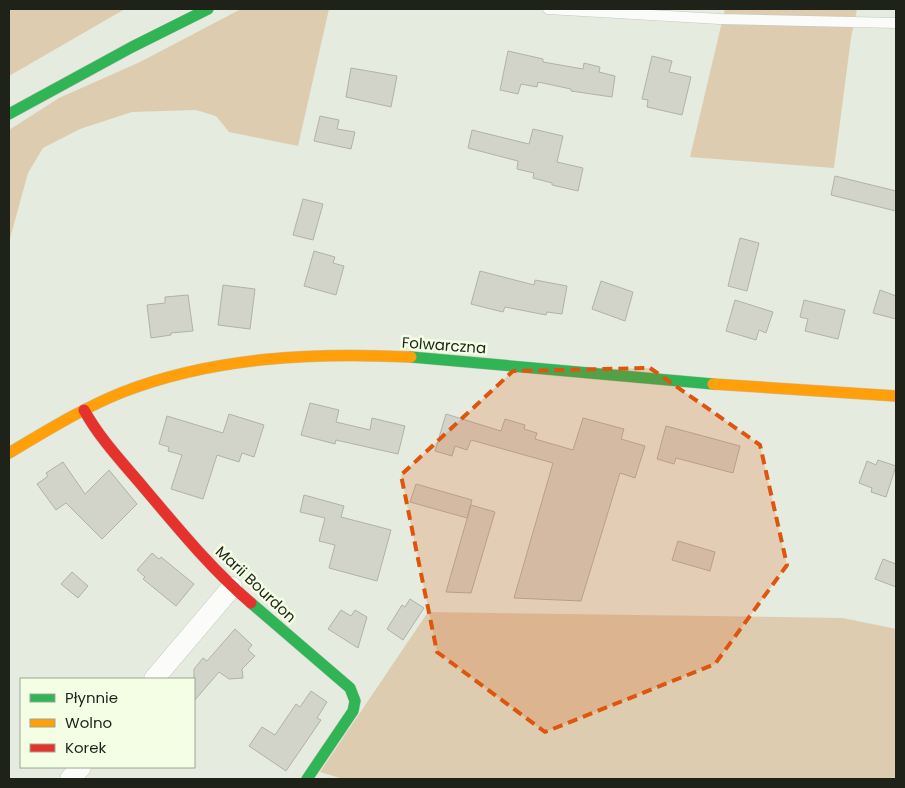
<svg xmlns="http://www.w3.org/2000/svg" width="905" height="788" font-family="Poppins,sans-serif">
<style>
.green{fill:#deccb1}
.building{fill:#d2d3c9;stroke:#b1b2a8}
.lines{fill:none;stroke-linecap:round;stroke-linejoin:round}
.lane-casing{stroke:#c4c8be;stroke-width:11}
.street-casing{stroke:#c4c8be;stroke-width:21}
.fast-casing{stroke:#c4c8be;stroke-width:12}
.slow-casing{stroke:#c4c8be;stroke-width:12}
.jam-casing{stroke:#c4c8be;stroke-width:12}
.lane{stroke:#fbfcfa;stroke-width:10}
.street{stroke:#fbfcfa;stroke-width:20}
.fast{stroke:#30b455;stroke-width:11}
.slow{stroke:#ff9f0a;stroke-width:11}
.jam{stroke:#e5322d;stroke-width:11}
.marked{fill:#de560d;fill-opacity:0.2;stroke:#de560d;stroke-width:4;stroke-dasharray:10 6;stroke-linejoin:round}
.labels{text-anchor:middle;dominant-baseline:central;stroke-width:5;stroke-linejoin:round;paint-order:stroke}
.street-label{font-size:15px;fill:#1e2219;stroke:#f3fee5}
</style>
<rect width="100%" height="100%" fill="#e5ebde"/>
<!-- green -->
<path class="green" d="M9,9H125L9,76Z
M241,9H329L298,146L229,132L216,116L196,110L132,112L80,129L43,148L28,173L9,242V130L59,98L140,62Z
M725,9H857L851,38L834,168L690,157Z
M428,612L843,618L896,629V779H343L320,772Z"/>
<!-- building -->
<path class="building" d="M508,51L543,59V62L583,69L584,63L600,67L599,72L615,76L612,97L571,91V89L538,82L537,87L521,84L518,94L500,90Z
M652,56L672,61L669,72L691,77L682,115L647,107L648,100L642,99Z
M351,68L397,76L391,107L346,97Z
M320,116L339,120L337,129L355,132L351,149L314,141Z
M533,129L563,136L557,162L583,168L578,191L552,185V183L533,178L534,173L517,169L518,161L468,148L472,130L529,144Z
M835,176L896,191V211L831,195Z
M303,199L323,204L313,240L293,235Z
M740,238L759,243L747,291L728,286Z
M314,251L335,257L333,263L344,266L336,295L304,286Z
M480,271L534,285L535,280L567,286L562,314L547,312L546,315L505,307L503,312L471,304Z
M601,281L633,292L625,321L592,309Z
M223,285L255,289L250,329L218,325Z
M880,290L896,296V319L873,313Z
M188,295L193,331L171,333V335L151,338L147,305L165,303V297Z
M735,300L773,312L766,333L759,330L756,340L726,331Z
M804,300L845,310L838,339L805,331L808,319L800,317Z
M310,403L339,410L336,422L370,430L372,418L405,426L398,454L336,440L335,444L301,435Z
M229,414L264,425L254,457L242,453L239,462L217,455L203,499L171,489L182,455L168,451L169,447L159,444L167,416L223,433Z
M446,414L501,431L505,419L525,425L524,429L537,433L535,439L573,450L583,418L624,429L621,439L645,446L635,478L620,473L581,601L514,598L553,463L471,440L467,450L455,446L452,456L435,451Z
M666,426L740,446L733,473L676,458L674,464L657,459Z
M878,460L896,466L886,497L871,492L872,488L859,483L867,461L876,465Z
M63,462L85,494L109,470L137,504L102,539L66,503L56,510L37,484L48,476L46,473Z
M416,484L472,500L467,518L410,502Z
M304,495L344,506L341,517L391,530L377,581L329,568L335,545L319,541L325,518L300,512Z
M471,505L495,512L471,593L446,592Z
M678,541L715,552L710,571L672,560Z
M152,553L159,559L161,557L194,584L176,606L143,579L145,577L137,570Z
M883,559L896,564V587L875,579Z
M72,572L88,586L78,598L61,584Z
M410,599L424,608L403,640L387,629L402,605L405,607Z
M341,610L351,616L355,610L367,617L358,648L328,629Z
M235,629L252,645L248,650L255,656L242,669L243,678L229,679L219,672L194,701V669L203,658L207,661Z
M311,691L327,702L317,718L321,720L286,771L249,746L262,727L275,735L296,704L300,707Z"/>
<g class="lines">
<defs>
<path id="lane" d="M548,9L720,19L896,23"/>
<path id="street" d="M154,679L232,587
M70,779L81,767"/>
<path id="fast" d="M9,114L132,47L208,9
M411,357L713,384
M251,603L350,688L355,701L353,711L307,779"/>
<path id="slow" d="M713,384L896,396
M9,453C46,431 83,408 123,392C213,357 315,352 411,357"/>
<path id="jam" d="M84,410C100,439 123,463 144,488C178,528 211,569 251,603"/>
</defs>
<!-- lane casing -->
<use href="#lane" class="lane-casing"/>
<!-- street casing -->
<use href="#street" class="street-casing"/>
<!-- fast casing -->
<use href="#fast" class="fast-casing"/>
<!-- slow casing -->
<use href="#slow" class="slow-casing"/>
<!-- jam casing -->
<use href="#jam" class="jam-casing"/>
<!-- lane -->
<use href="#lane" class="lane"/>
<!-- street -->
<use href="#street" class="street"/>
<!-- fast -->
<use href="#fast" class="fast"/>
<!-- slow -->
<use href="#slow" class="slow"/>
<!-- jam -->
<use href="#jam" class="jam"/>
</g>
<!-- marked area -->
<path class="marked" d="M650,368L760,445L787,565L715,664L545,732L437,652L401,475L513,371Z"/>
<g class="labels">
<!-- street labels -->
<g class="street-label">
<text transform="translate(444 345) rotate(4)">Folwarczna</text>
<text transform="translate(256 584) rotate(43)">Marii Bourdon</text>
</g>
</g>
<!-- border -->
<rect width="905" height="788" fill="none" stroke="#1e2219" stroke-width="20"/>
<!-- legend -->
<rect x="20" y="678" width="175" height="90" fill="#f3fee5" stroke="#9ea693"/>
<rect x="30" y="694" width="25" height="8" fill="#30b455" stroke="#9ea693"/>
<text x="65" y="703" font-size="15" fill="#1e2219">Płynnie</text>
<rect x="30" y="719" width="25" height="8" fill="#ff9f0a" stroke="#9ea693"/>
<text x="65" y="728" font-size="15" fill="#1e2219">Wolno</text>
<rect x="30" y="744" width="25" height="8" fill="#e5322d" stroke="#9ea693"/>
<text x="65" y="753" font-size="15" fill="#1e2219">Korek</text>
</svg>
